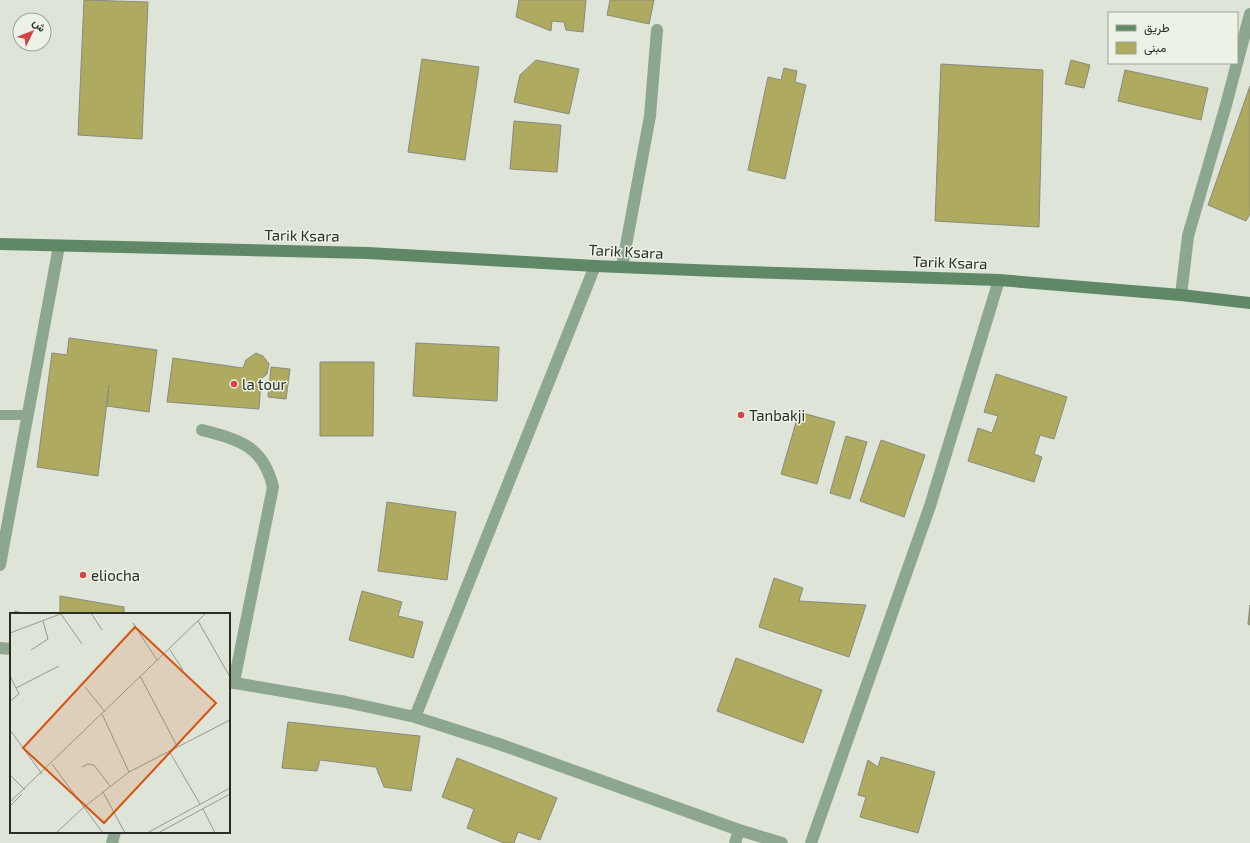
<svg xmlns="http://www.w3.org/2000/svg" width="1250" height="843" font-family="'Exo 2',Vazirmatn,sans-serif">
<style>
.building{fill:#aeaa5f;stroke:#8a8a7d}
.lines{fill:none;stroke-linecap:round;stroke-linejoin:round}
.lane{stroke:#8ca68f;stroke-width:10}
.street{stroke:#8ca68f;stroke-width:12}
.secondary{stroke:#618866;stroke-width:12}
.poi-dot{fill:#d34449;stroke:#ecf2e5;stroke-width:1.5}
.labels{text-anchor:middle;dominant-baseline:central;stroke-width:3;stroke-linejoin:round;paint-order:stroke}
.street-label{font-size:15px;fill:#292c27;stroke:#ecf2e5}
.poi-label{font-size:15px;fill:#292c27;stroke:#ecf2e5;text-anchor:start}
.inset-road{fill:none;stroke:#969a91;stroke-width:1}
.view{fill:#d5540f;fill-opacity:0.15;stroke:#d5540f;stroke-width:2}
.inset-edge{fill:none;stroke:#292c27;stroke-width:2}
</style>
<rect width="100%" height="100%" fill="#dee4d8"/>
<!-- building -->
<path class="building" d="M84,0L148,2L142,139L78,135Z
M519,0H586L583,32L566,30L564,22L552,21L551,31L516,17Z
M610,0H654L649,24L607,15Z
M422,59L479,67L465,160L408,152Z
M536,60L579,69L569,114L514,102L520,75Z
M1071,60L1090,65L1084,88L1065,84Z
M941,64L1043,70L1039,227L935,221Z
M784,68L797,71L795,82L806,85L785,179L748,170L768,77L781,80Z
M1125,70L1208,88L1201,120L1118,101Z
M1250,86V214L1246,221L1208,205Z
M514,121L561,125L557,172L510,169Z
M69,338L157,350L149,412L107,406L109,385L98,476L37,467L52,353L67,355Z
M416,343L499,347L497,401L413,396Z
M256,353L263,356L269,364L267,374L261,379L259,409L167,402L173,358L243,368L246,360Z
M320,362H374L373,436H320Z
M271,367L290,369L286,399L268,397Z
M996,374L1067,397L1054,439L1040,435L1034,454L1042,457L1034,482L968,461L978,428L992,433L998,416L984,412Z
M799,412L835,422L817,484L781,474Z
M846,436L867,442L850,499L830,493Z
M881,440L925,455L904,517L860,501Z
M387,502L456,512L447,580L378,571Z
M774,578L803,588L799,601L866,605L849,657L759,627Z
M362,591L402,602L398,616L423,622L413,658L349,640Z
M60,596L124,607V614H60Z
M1250,605V625L1248,624Z
M15,611L25,614H14Z
M736,658L822,690L803,743L717,711Z
M288,722L420,736L411,791L384,787L376,767L320,760L317,771L282,768Z
M881,757L935,772L918,833L860,817L866,797L858,795L868,760L878,767Z
M457,758L557,798L540,840L518,832L514,843H504L467,828L474,809L442,797Z"/>
<g class="lines">
<!-- lane -->
<path class="lane" d="M0,415H28"/>
<!-- street -->
<path class="street" d="M622,267L650,116L657,30
M1181,295L1188,236L1226,105L1250,14
M202,430C239,440 263,445 273,487L234,682
M0,565L59,246
M0,648L11,649
M229,682L346,702L415,717L499,744L739,830L782,843
M415,717L595,266
M112,843L115,832
M735,843L739,830
M811,843L930,506L999,280"/>
<!-- secondary -->
<path class="secondary" d="M0,244L368,253L595,266L718,271L999,280L1181,295L1250,303"/>
</g>
<!-- markers -->
<g class="poi-dot">
<circle cx="234" cy="384" r="4"/>
<circle cx="741" cy="415" r="4"/>
<circle cx="83" cy="575" r="4"/>
</g>
<g class="labels">
<!-- street labels -->
<g class="street-label">
<text transform="translate(302 235) rotate(1)">Tarik Ksara</text>
<text transform="translate(626 251) rotate(3)">Tarik Ksara</text>
<text transform="translate(950 262) rotate(2)">Tarik Ksara</text>
</g>
<!-- poi labels -->
<g class="poi-label">
<text x="242" y="384">la tour</text>
<text x="749" y="415">Tanbakji</text>
<text x="91" y="575">eliocha</text>
</g>
</g>
<!-- overview -->
<g transform="translate(10 613)">
<rect width="220" height="220" fill="#dee4d8"/>
<path class="inset-road" d="M81,0L92,17M51,1L72,31M188,8L220,64M123,10L147,47M0,20L53,0M21,37L38,26L33,8M160,37L173,57M0,63L9,81L0,88M130,63L167,133M75,74L95,99M6,75L49,53M92,101L119,159M0,117L32,161M159,138L190,191M42,151L93,220M72,154L78,151L84,152L100,173M0,162L15,177M93,179L115,220M0,189L196,0M0,193L12,181M193,196L205,220M46,220L74,194L119,159L220,107M137,220L220,175M148,220L220,181"/>
<path class="view" d="M125,14L206,90L94,210L13,135Z"/>
<rect width="220" height="220" class="inset-edge"/>
</g>
<!-- legend -->
<rect x="1108" y="12" width="130" height="52" fill="#ecf2e5" stroke="#9ea399"/>
<rect x="1116" y="25" width="20" height="6" fill="#618866" stroke="#9ea399"/>
<text x="1144" y="32" font-size="12" fill="#292c27">طريق</text>
<rect x="1116" y="42" width="20" height="12" fill="#aeaa5f" stroke="#9ea399"/>
<text x="1144" y="52" font-size="12" fill="#292c27">مبنى</text>
<!-- north arrow -->
<g transform="translate(32 32) rotate(47)"><circle r="19" fill="#ecf2e5" stroke="#9ea399"/>
<path d="M0-3L7 15L0 10L-7 15Z" fill="#d34449"/>
<text y="-6" font-size="11" font-weight="bold" text-anchor="middle" fill="#292c27">ش</text>
</g>
</svg>
